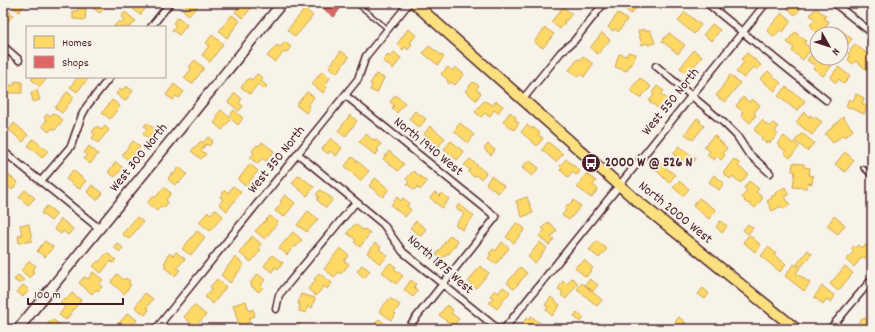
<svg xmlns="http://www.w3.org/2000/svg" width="875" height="332" font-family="Dekko,sans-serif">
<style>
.homes{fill:#ffd966;stroke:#c9a154}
.shops{fill:#e06666;stroke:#b35154}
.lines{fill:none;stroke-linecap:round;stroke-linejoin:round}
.lane-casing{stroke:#4a1f2b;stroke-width:6}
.street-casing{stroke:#4a1f2b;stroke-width:9}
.secondary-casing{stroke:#4a1f2b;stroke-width:12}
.primary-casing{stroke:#4a1f2b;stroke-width:13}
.lane{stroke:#f7f3e8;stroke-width:3}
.street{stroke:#f7f3e8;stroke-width:6}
.secondary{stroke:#f7f3e8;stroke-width:9}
.primary{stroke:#fbe080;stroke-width:10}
.labels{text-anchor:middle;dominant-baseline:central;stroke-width:4;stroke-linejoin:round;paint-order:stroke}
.street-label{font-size:14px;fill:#4a1f2b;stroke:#f7f3e8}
.poi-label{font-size:14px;font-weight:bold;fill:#4a1f2b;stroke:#f7f3e8;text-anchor:start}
</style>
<rect width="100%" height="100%" fill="#f7f3e8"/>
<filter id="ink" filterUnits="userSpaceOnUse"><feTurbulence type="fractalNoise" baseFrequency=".025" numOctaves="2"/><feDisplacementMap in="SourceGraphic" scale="8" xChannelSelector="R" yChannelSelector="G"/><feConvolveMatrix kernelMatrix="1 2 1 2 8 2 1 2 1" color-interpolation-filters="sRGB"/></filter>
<g filter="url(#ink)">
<!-- homes -->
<path class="homes" d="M11,3H26L19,12L10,4Z
M93,3H108L100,13L90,6Z
M138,3H150L140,15L133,9Z
M189,3H200L189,16L183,10Z
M242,3H255L243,18L235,12Z
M627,3H644L641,7L639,5L631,14L623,7Z
M792,3H791H805L795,15L787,8Z
M860,3H872V12Z
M4,7L13,15L5,25L3,23Z
M563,7L572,14L566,21L565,20L563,22L565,23L560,29L551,22Z
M78,8H86L85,20L73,19V11H78Z
M816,8L826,16L824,18L829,22L820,34H817L812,29L813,27L810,25L815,19L810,15Z
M305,9L313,16L295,37L287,30Z
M125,12L136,21L130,27H113L119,21L122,23L124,20L121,17Z
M685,12L701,25L694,34L678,21Z
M618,13L627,20L618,32L615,29L613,31L608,27Z
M782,13L791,21L783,32L780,30L774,37L767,30Z
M232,15L240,21L227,38L219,31Z
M178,17L187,25L179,35L172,30L176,25L173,23Z
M712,24L720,30L712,41L703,35Z
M837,27L852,39L844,49L841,46V34H831Z
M545,28L554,34L543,48L534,42Z
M408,29L416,35L410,43L412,44L408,50L405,47L403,50L397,44Z
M644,29L645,31L650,30L655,43L648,45L647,43L642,45L638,31Z
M795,32L806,41L804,43L811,49L803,60L792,51L794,48L787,42Z
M602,33L610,40L598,54L590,48Z
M669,33L685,45L678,54L662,41Z
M212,35L223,44L210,62L202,55L209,46L206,43Z
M285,42L291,47L286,53L284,52L275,62L267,56L277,45L280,47Z
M855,44L872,58V63L867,70L856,61L853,64L848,60L850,56L848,54Z
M429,46L444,57L438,65L423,53Z
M694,50L702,57L687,74L680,68Z
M815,50L817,51V58H825L833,64L823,76L813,68L815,66L807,60Z
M341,51L349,57L337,73L329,67Z
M394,52L401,58L393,69L383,61L388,55L390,57Z
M628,52L636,54L632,65L630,64L627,71L615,67L619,54L627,56Z
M747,53L761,65L757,70L754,67L744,78L736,72L744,62L741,59Z
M583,56L593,64L584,77L580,74L578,77L569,70L578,59L580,60Z
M195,60L204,68L192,84L184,78L192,68L189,67Z
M448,67L452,71L455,67L464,74L455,85L451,82L449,84L447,82L448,80L441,74Z
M838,67L850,76L844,84L839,79L836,83L830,78Z
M322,71L330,78L325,85L327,87L323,93L312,84Z
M768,71L781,83L775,91L760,79Z
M257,74L263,78L261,81L267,86L264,89L258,84L250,94L241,87L249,78L252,80Z
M376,74L384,78L377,93L370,90L372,85L370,84Z
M730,75L740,83L725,102L716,96Z
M33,77H48L40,87L31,79Z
M78,77H86L88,79L77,92L70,87Z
M640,78L651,87L640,98L630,90Z
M15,81L22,82V93H9V85H15Z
M473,82L479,86L476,89L481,93L476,100L465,91Z
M174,84L184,92L179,98L176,96L173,100L166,95Z
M126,86L133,91L125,101L116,94L120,89L123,90Z
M657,86L664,91L661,94L670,101L662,111L649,101L654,95L652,93Z
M786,87L805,101L797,111L778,96Z
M37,90L40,100L33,102L31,92Z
M67,92L74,97L62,113L55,108Z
M307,92L314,97L308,106L310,108L306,113L296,105Z
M235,93L242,99L239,103L243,106L239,111L228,102Z
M856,94L864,98L862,104L867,106L864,114L846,106L849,99L853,101Z
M395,95L405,103L397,113L392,108L394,106L390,102Z
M743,97L749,102L752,99L760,105L754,113L756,115L750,123L741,115L743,112L736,106Z
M112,100L120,106L110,119L102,113Z
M484,101L493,105L496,101L503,106L498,113L494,110L489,117L485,113L481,117L475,112Z
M221,110L229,117L234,110L243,118L238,125L231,119L222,130L214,123L218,118L216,116Z
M415,111L426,119L419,128L409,119Z
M510,112L516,117L515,120L519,123L514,130L503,122Z
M804,112L809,117L810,115L814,118L815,117L822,122L812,135L796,122Z
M53,113L63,120L55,130L52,128L49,132L42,126L47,120L44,118L47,114L50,116Z
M350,115L357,121L345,137L338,131Z
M843,117L853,130L845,137L843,135L833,143L825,134Z
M697,118L701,121L699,122L704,126L693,140L685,134Z
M762,120L769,127L773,123L778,127L775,132L778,134L770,143L768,141L766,143L761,139L762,137L754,130Z
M14,123L28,135L23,142L9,130Z
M147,123L156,130L149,139L143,134L147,128L144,126Z
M460,123L474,135L468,143L454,131Z
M527,125L532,129L533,127L540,133L538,135L543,138L537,146L521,132Z
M97,126L102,130L105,126L109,130L98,143L92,138L95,134L92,132Z
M430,126L445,138L439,146L424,134Z
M802,133L814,143L807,151L795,141Z
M366,134L373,140L375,139L381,144L377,150L379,151L375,155L359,142Z
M714,135L727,148L723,153L725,155L721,160L717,156L714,160L707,155L710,151L704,147Z
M784,136L792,143L794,142L799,147L790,158L784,153L786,152L777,144Z
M208,137L213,141L209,146L206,144L201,151L206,154L201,159L191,151L201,141L203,143Z
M331,138L342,148L336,156L330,151L328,154L322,149Z
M33,139L48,151L42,158L28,146Z
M133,141L140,147L129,161L122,155Z
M451,141L464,152L457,160L444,149Z
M262,142L274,151L266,161L262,158L258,164L250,158L254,153L252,151L257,145L259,146Z
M548,142L563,154L556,162L542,150Z
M488,144L495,150L491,155L484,149Z
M89,146L98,154L90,164L84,159L87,155L84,153Z
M679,146L696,159L690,167L673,154Z
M389,151L404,164L398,171L383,159Z
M845,152L854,160L845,172L835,164Z
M352,157L369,171L360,181L345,166Z
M470,159L486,173L481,179L476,175L474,177L468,172L470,170L464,165Z
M566,159L580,171L577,175L572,172L568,177L560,170L562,168L560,166Z
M734,159L740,164L738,166L748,174L741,183L732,176L730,179L723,173Z
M529,160L539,168L532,176L522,168Z
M658,161L675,175L669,183L653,167Z
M116,162L123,168L115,177L108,172Z
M793,163L804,164V167L810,168L809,175L813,176L812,184L808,183L807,188L793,187L795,171H792Z
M250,164L258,171L246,186L238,180Z
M179,167L187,174L179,183L178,182L175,185L168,179L172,173L173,175Z
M73,170L86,181L79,189L66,179Z
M4,171L18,183L12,190L3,182V173Z
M413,171L427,182L420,190L417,187L414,190L407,184L409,182L406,179Z
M586,174L596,181L593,185L598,189L591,198L577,187Z
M299,175L314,187L307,196L292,183Z
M714,175L724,183L719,190L709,182Z
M491,176L504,186L498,193L486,184Z
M375,178L389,189L383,197L369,186Z
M679,181L689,189L683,196L673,187Z
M749,181L759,189L756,192L763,198L755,208L749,203L748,204L744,201L745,200L742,197L747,191L744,188Z
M92,185L103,193L97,200L87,192Z
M233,186L241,192L227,211L219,204L223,199L220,197L225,190L228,193Z
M164,187L171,193L166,200L168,202L164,208L161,206L157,211L147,203L153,196L155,198Z
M785,187L789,195L785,197L790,205L783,209L781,206L772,211L767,201L772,198L771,197L776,194L775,193Z
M25,190L35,198L28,205L19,197Z
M320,190L333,199L326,208L317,200L319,197L316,195Z
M435,192L439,196L442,193L449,199L442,208L430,198Z
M285,195L295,203L284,217L275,211L282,202L280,201Z
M397,197L401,201L403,198L409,203L407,206L411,210L405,217L391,205Z
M527,197L533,213L522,217L516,201Z
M699,198L716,210L709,219L693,206Z
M574,200L581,206L569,220L562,215L566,210L564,208L568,204L569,205Z
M459,204L474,216L462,230L455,225L464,214L456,208Z
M47,206L57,214L51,221L41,213Z
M215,209L223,216L210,231L199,222L208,212L211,214Z
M308,211L318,219L307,232L297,225Z
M270,216L278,222L265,239L255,231Z
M834,216L845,225L838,234L827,226Z
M137,217L143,222L129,239L122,234Z
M61,219L73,229L68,235L63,231L61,234L54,229Z
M416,221L426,229L421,236L410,228Z
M720,221L727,226L722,233L716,227Z
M517,222L525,229L514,243L506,237Z
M548,222L557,230L551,237L554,239L549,245L539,236L545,230L542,228Z
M29,224L32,241L19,243L18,236L22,235L20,225Z
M355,224L363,230L365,229L370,233L360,247L354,242L356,240L347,233Z
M748,224L753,228L748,234L743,230Z
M197,231L205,237L191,255L182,249Z
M293,232L302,240L296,247L294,246L287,255L279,248Z
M450,235L458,241L449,254L447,253L442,259L436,255Z
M749,235L761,245L755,252L743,242Z
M252,236L261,244L258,248L261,250L251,262L239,253Z
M45,241L53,247L45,257L37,251Z
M597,241L607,249L599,258L589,250Z
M502,242L509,248L496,264L488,258L491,255L489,254L493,249L496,251Z
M540,242L547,248L535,263L528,257Z
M117,243L123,248L120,252L113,247Z
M375,243L381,247L379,249L388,256L380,264L367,253Z
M858,245L862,248L865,245L871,250L864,259L862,257L854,267L846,260L854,251L851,249L854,246L856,248Z
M768,247L776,253L774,255L786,264L780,272L761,256Z
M340,248L349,255L344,261L349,264L341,274L339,272L334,277L324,269Z
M808,250L812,254L801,267L797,264Z
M176,252L185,259L177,268L180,270L175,276L164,267L166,264L164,263L167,259L166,258L170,253L173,256Z
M107,253L116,260L113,263L111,261L101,273L93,266L98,261L99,262Z
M272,255L283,263L278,269L275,267L272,272L264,266Z
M235,257L244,265L230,283L221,275Z
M584,260L593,268L586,277L575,268L579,263L581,264Z
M29,261L36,266L32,271L34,272L30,278L21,271Z
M390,263L396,267L394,269L403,276L396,284L382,272Z
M794,264L800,268L796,273L810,283L804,291L785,276Z
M362,265L370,271L364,278L357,271Z
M480,266L489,273L476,288L468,282Z
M845,266L853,273L838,291L830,284Z
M520,267L527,273L514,289L507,283Z
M93,272L103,280L99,284L102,287L98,291L96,289L92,294L79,283L84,277L88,279Z
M319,273L332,283L327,289L324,286L316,296L308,289L316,280L314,279Z
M117,274L124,280L126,278L130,281L128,283L131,285L124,294L111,282Z
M258,274L265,280L261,285L263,287L259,292L251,286L252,285L250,283Z
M18,275L24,280L20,284L14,280Z
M572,278L578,283L566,299L561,295L563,292L558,289L563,281L567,284Z
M217,279L226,287L213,304L205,297L212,289L210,287Z
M590,279L598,285L593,291L585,285Z
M411,280L416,284L414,287L418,291L413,297L404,290Z
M582,283L602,300L597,306L577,289Z
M23,285L29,290L23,297L17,292Z
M822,286L835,296L831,302L826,299L823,304L814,297Z
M503,287L510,292L497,309L489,303L493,298L490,296L495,290L498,293Z
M703,288L709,293L705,299L698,294Z
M72,293L81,300L66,320L59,315L65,307L60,303L64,298L66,300Z
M145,293L153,299L147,307L149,310L145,315L135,307Z
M301,294L315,298L312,308L308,306L306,313L299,311L300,305L298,304Z
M551,297L560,305L552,316L546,310L548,307L545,305Z
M390,298L400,305L394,313L396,314L391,320L379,311Z
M246,301L249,311L253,309L255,316L249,318L250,322L246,323L247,326L243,327L242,324L239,325L233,305Z
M194,305L206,315L195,327L184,317Z
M447,305L453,310L451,313L459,319L453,326L439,315Z
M577,312L584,318L580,322L574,316Z
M128,313L137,320L132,327L129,324L126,328L119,323Z
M531,316L541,324L539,326L543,329H528L522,324L527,318L529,320Z
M679,317L686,323L681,329H676L672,326Z
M863,317L872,324V326L870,329H855L857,326L856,325Z
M52,319L60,325L57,329H44Z
M379,319L386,325L382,329H371Z
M299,323L306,329H288L293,324L296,327Z"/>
<!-- shops -->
<path class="shops" d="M318,3H338L342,6L334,17L317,4Z"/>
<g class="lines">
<defs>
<path id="lane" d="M356,3L388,29
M863,168L872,176"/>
<path id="street" d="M834,3L872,33
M708,4L826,100
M151,27L170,3
M3,46L19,60
M656,66L724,123L737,136L748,153L770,173
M345,95L496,217L407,329
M523,99L561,52L574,41L604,3
M3,151L100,229
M298,154L383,224L403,252L498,329
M41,181L71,146L82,115L87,106L110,77
M276,309L279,295L356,202
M160,324L166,329
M156,329L358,79L366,56L409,3
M504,329L766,3
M830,329L872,279"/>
<path id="secondary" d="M18,329L282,3"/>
<path id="primary" d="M414,3L636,200L796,329"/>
</defs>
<!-- lane casing -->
<use href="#lane" class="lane-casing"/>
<!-- street casing -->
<use href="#street" class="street-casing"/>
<!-- secondary casing -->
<use href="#secondary" class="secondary-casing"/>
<!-- primary casing -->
<use href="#primary" class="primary-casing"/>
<!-- lane -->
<use href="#lane" class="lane"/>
<!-- street -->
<use href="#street" class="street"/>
<!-- secondary -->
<use href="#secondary" class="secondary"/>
<!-- primary -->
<use href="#primary" class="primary"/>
</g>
</g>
<!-- icons -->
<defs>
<symbol id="bus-disc" viewBox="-11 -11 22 22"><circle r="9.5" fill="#4a1f2b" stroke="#f7f3e8"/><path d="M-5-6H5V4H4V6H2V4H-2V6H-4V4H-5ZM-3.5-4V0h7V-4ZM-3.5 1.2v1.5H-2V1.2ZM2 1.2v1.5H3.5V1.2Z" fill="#fff"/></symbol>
</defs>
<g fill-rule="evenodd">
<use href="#bus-disc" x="580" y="152" width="22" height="22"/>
</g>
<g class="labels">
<!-- street labels -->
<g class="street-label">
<text transform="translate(671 102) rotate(-51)">West 550 North</text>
<text transform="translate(428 147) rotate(39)">North 1940 West</text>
<text transform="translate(139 158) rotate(-51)">West 300 North</text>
<text transform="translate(277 160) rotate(-51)">West 350 North</text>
<text transform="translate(675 213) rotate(39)">North 2000 West</text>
<text transform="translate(440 265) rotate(41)">North 1875 West</text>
</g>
<!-- poi labels -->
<g class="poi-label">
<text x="605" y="163">2000 W @ 526 N</text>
</g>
</g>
<!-- margin -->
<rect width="875" height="332" fill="none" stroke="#f7f3e8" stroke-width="16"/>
<rect x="8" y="8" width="859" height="316" fill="none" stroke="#4a1f2b" stroke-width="1.5" filter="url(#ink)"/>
<!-- legend -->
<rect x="26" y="26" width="140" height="52" fill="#f7f3e8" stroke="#b29e9c"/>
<rect x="34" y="36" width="20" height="12" fill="#ffd966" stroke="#b29e9c"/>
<text x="62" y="46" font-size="12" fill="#4a1f2b">Homes</text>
<rect x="34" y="56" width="20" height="12" fill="#e06666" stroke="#b29e9c"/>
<text x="62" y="66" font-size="12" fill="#4a1f2b">Shops</text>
<!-- north arrow -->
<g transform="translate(829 46) rotate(129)"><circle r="19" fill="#f7f3e8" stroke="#b29e9c"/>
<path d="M0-3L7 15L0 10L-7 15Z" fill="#4a1f2b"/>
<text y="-6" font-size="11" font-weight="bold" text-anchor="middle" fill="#4a1f2b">N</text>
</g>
<!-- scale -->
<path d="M28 298v6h95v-6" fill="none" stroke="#4a1f2b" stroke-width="2"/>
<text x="34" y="298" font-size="12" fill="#4a1f2b" stroke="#f7f3e8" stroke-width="3" paint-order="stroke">100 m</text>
</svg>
